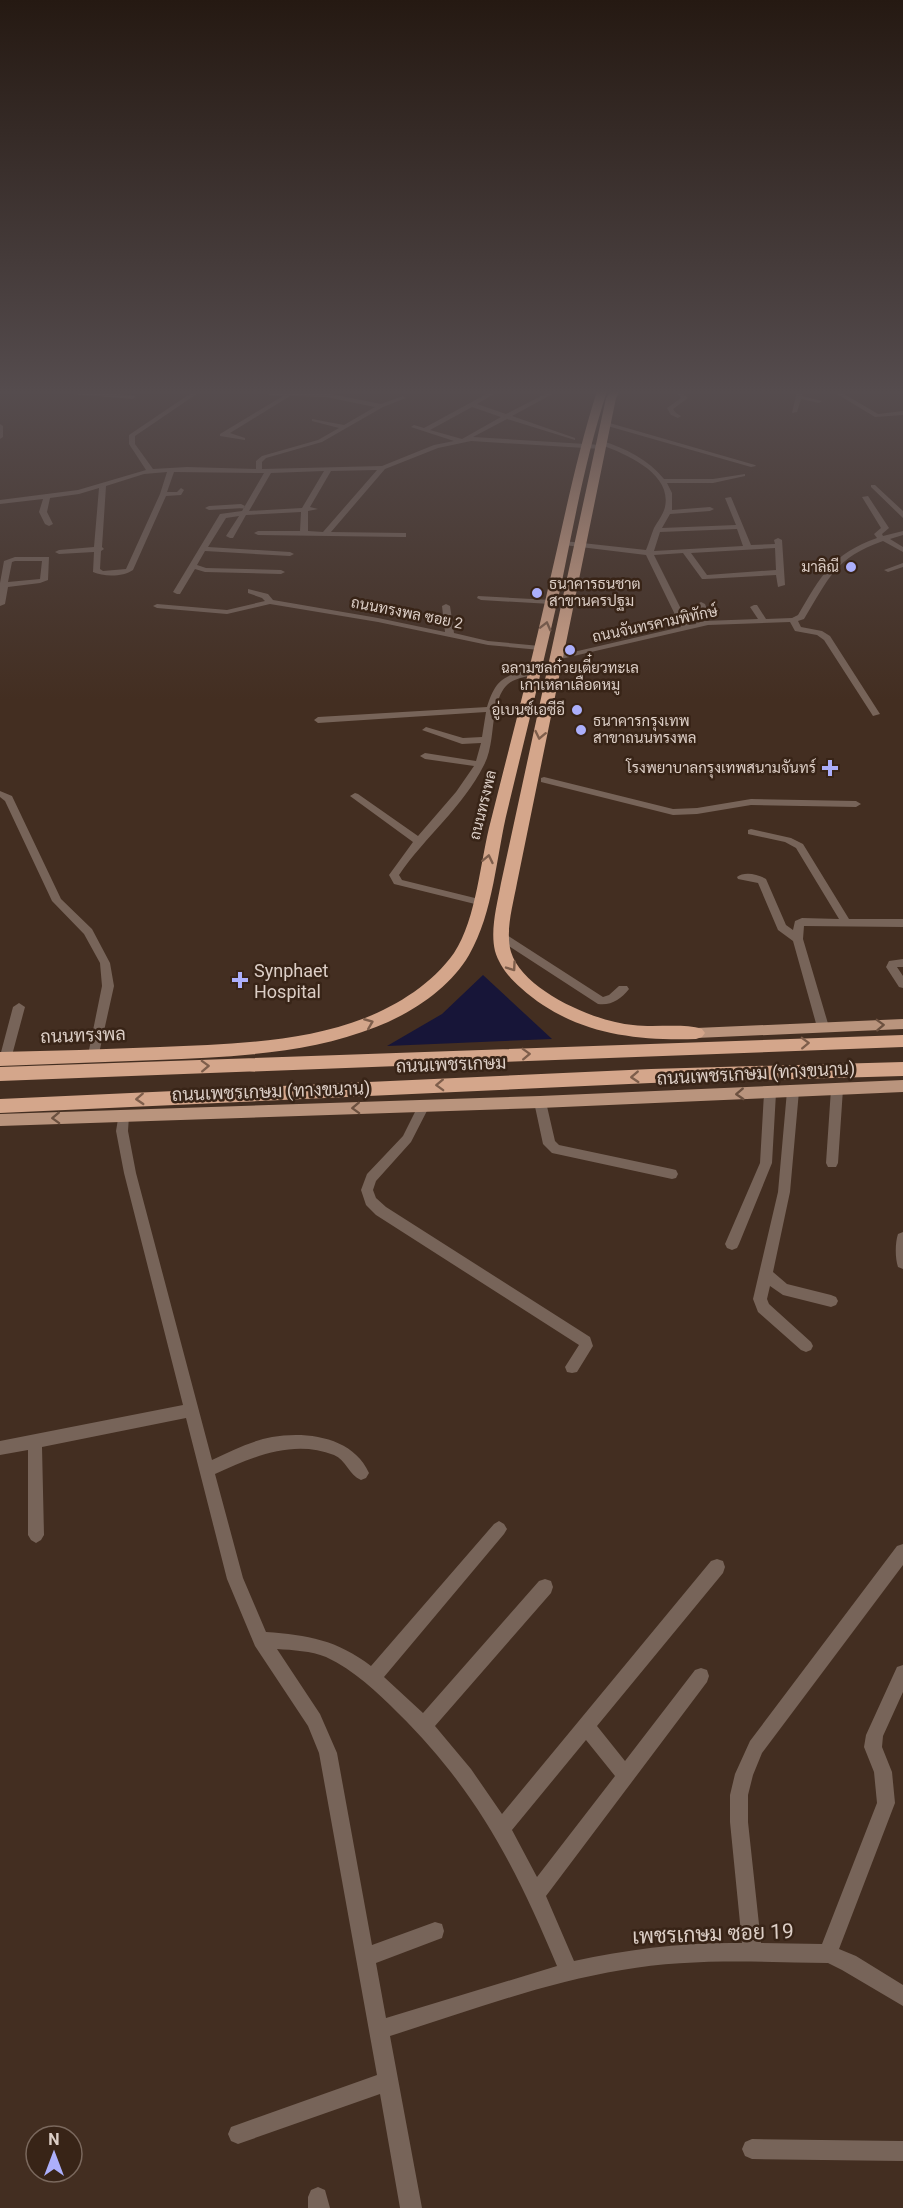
<svg xmlns="http://www.w3.org/2000/svg" width="903" height="2208" font-family="Roboto,Sarabun,sans-serif">
<style>
.water{fill:#171538}
.lines{fill:none;stroke-linecap:round;stroke-linejoin:round}
.minor{fill:#776459;fill-rule:evenodd}
.major{fill:#b9947d;fill-rule:evenodd}
.highway{fill:#d4a68b;fill-rule:evenodd}
.wall{fill:#62402b}
.oneway{stroke:#7e5e4b}
.oneway2{stroke:#6c5140}
.poi-dot{fill:#acaffb;stroke:#382417;stroke-width:2}
.labels{text-anchor:middle;dominant-baseline:central;stroke-width:5;stroke-linejoin:round;paint-order:stroke}
.far-poi-label{font-size:15px;fill:#dccec6;stroke:#382417;text-anchor:end}
.far-street-label{font-size:15px;fill:#dccec6;stroke:#382417}
.poi-label{font-size:18px;fill:#dccec6;stroke:#382417;text-anchor:start}
.street-label{font-size:18px;fill:#dccec6;stroke:#382417}
.near-street-label{font-size:21px;fill:#dccec6;stroke:#382417}
</style>
<rect width="100%" height="100%" fill="#432e21"/>
<!-- water -->
<path class="water" d="M483,975L552,1039L387,1046L442,1014Z"/>
<g class="lines">
<!-- minor -->
<path class="minor" d="M56,391L133,395L136,397L133,399L59,393Z
M194,391H201L135,436V444L153,469L187,467L256,469V461L262,456L318,440L339,428L312,421V419L344,425L375,407L326,397L290,396L230,433L245,438V440L220,436V434L283,396L269,395L271,391L326,393L381,404L403,396L406,398L383,407L322,442L266,458L262,462V469L382,466L434,445L454,441L411,427L414,425L424,428L492,391H499L477,404L506,414L551,391H558L512,416L575,438V440L507,419L473,437L602,445L599,443L602,441C625,448 649,460 664,479H713L745,474V476L713,483H667L672,493V510L710,507L714,509L710,511L670,514L662,528L736,525L725,498L731,497L751,545L775,544L774,540L778,538L782,540L785,585L778,587L776,575L705,579H702L683,553L654,555L689,625L696,624L700,612L697,604L701,602L705,604L708,612L704,621L758,619L750,607L754,605H757L766,619L792,618L798,615C821,576 832,554 877,538L874,534L881,528L862,497L868,496L889,528L882,534L883,536L903,531V535L890,539L903,547V552L883,541C835,558 829,578 804,619L798,621L801,627L822,631L830,636L880,714L873,716L824,640L817,635L795,631L790,622L708,625L552,661V657L681,627L646,555L564,545L560,543L564,541L646,550C649,543 651,535 654,528C658,521 663,515 665,507C672,474 628,455 604,446L601,449L471,441L438,448L385,469L331,532L406,533V537H403L258,535L254,533L258,531H300L301,512L246,515L233,538H230L226,536L239,516L226,518L208,547L290,552L294,554L290,556L205,551L197,565L206,568L281,570L285,572L281,574L205,572L195,569L180,594H177L173,592L220,514L242,511L264,473L174,472L167,492H177L181,488L184,490L181,495L166,496L133,570C123,577 104,577 93,572L94,552L59,554L55,552L59,550L94,547L99,488L79,494L50,498L47,512L53,524L49,526L45,524L39,512L43,499L0,504V500L78,490L146,470L129,444V435ZM472,407L501,417L462,439L430,430ZM377,470L323,532L308,531V511L318,509L310,507L331,471ZM324,471L302,508L249,511L271,473ZM167,472L160,494L126,569L103,571L100,569L101,551L104,549L102,547L106,486L144,474ZM737,529L743,546L654,551L660,532ZM775,548L776,570L707,575L691,553Z
M674,391H680L688,398L673,409L676,413L681,416L678,418L671,415L667,408L681,398Z
M737,391H744L741,393Z
M797,391H803L802,396L822,401L819,403L801,399L797,412L792,413Z
M832,391H839L878,414L903,411V415L875,417Z
M606,422L755,465L756,466L751,467L604,425L603,424Z
M0,424L3,426V437L0,439Z
M871,485H875L903,511V518L871,487Z
M241,504L245,506L244,508L209,510L205,508L209,506Z
M15,557H49L48,580L40,583L8,587L5,604L0,606V583L4,561ZM15,561H42L40,579L8,582L12,562Z
M903,563V567L888,572L884,570Z
M248,589L268,594L273,600L378,618L445,632L442,606L446,604L450,606L454,633L488,641L540,646L544,648L540,650L488,645L378,622L270,604L227,614L157,608L153,606L157,604L227,610L265,601L262,598L248,593Z
M478,596L551,600L555,602L551,604L481,600L477,598Z
M534,669L537,670V674C511,680 504,680 496,707L497,709L495,711C492,729 492,750 484,765C463,807 425,837 399,875L402,880L406,881L483,900L484,902L483,904L479,905L394,884L389,875L413,842L350,796L355,793L358,794L418,836L456,792L474,766L425,759L420,756L425,753L476,761L481,743L462,744L422,730L426,727L463,738L482,737L486,712L318,723L314,720L318,717L487,707C496,677 506,675 534,669Z
M544,777L673,809L697,808L751,799L856,801L861,804L856,807L751,805L697,814L673,815L541,782V778Z
M0,791L12,796L61,899L92,929L110,963L114,986L98,1058H90L88,1055L102,986L100,963L84,934L52,901L5,801L0,797Z
M751,829L791,838L803,844L849,919H903V927L804,926L803,939L829,1027L827,1030L823,1031L817,1027L793,941L778,930L758,883L738,879L737,877C744,871 758,874 766,879L786,925L793,930L795,921L802,918L839,919L796,848L785,842L748,834V830Z
M502,932L603,997L609,995L619,986H627L629,989C621,999 611,1006 598,1004L498,939L497,936L498,933Z
M903,959V967H897L903,976V988L899,987L886,967L889,961Z
M19,1003L25,1007L11,1059L5,1063L1,1062L0,1056L13,1007Z
M837,1084L843,1089L838,1163L836,1167H828L826,1163L831,1089Z
M793,1086L797,1088L799,1091L790,1192L773,1272L787,1284L831,1295L836,1297L838,1301L836,1305L831,1307L783,1295L770,1286L767,1299L769,1304L811,1342L813,1346L811,1350L806,1352L801,1350L758,1312L753,1299L778,1192L787,1091L789,1088Z
M770,1088L774,1090L776,1093L772,1163L739,1244L737,1248L732,1250L727,1248L725,1244L760,1163L764,1093L766,1090Z
M540,1097L544,1099L546,1102L555,1141L559,1145L672,1169L676,1170L678,1174L676,1178L672,1179L552,1153L543,1144L534,1102L536,1099Z
M424,1100L428,1102L430,1105L411,1142L376,1181L373,1190L376,1198L386,1207L590,1337L593,1346L577,1372L572,1373L567,1372L565,1367L579,1345L376,1215L366,1205L361,1190L367,1174L403,1136L420,1102Z
M123,1111L127,1113L129,1116L128,1131L136,1173L212,1460C231,1451 251,1441 272,1437C307,1431 353,1437 369,1473L366,1478L361,1480C349,1475 346,1460 334,1455C293,1439 252,1457 215,1474L243,1578L266,1632C308,1635 337,1640 371,1666L494,1524L499,1521L504,1524L507,1529L504,1534L384,1677L423,1713L539,1581L545,1579L551,1581L553,1587L551,1593L435,1726L471,1769L502,1814L711,1561L717,1559L723,1561L725,1567L723,1573L597,1726L625,1761L695,1670L701,1668L707,1670L709,1676L707,1682L546,1896L574,1961C629,1949 685,1942 742,1943L730,1822V1795L735,1774L750,1741L897,1546L903,1544V1565L762,1753L753,1775L748,1795V1822L761,1943L822,1944L877,1803L874,1772L864,1747L866,1735L897,1667L903,1665V1692L883,1736L882,1747L892,1772L895,1803L839,1949L856,1956L903,1985V2006L842,1970L828,1963C759,1962 690,1958 622,1970C543,1983 466,2012 390,2036L422,2208H400L380,2094L238,2144L231,2141L228,2134L231,2127L377,2075L319,1753L308,1726L255,1646L227,1579L186,1418L42,1447L44,1535L41,1540L36,1543L31,1540L28,1535V1450L0,1455V1441L183,1405L124,1173L116,1131L119,1113ZM277,1649C293,1650 311,1651 326,1657C354,1670 377,1692 398,1713C477,1791 515,1866 557,1966L386,2018L376,1963L442,1938L444,1931L442,1924L435,1922L372,1945L337,1753L320,1714ZM586,1740L615,1776L537,1877L512,1830Z
M903,1232V1269L898,1267C895,1259 895,1242 898,1234Z
M752,2139L903,2141V2161L752,2159L745,2156L742,2149L745,2142Z
M318,2187L325,2190L330,2208H308V2197L311,2190Z"/>
<!-- major -->
<path class="major" d="M903,1019V1029L696,1038L689,1033L696,1028Z
M903,1080V1092L540,1108L0,1126V1114L540,1096Z"/>
<!-- highway -->
<path class="highway" d="M597,391H607C587,453 575,517 562,581C545,657 526,733 508,808C496,856 494,912 469,955C450,988 412,1013 376,1027C308,1054 230,1057 157,1060C105,1062 52,1064 0,1066V1052C53,1051 106,1049 160,1047C227,1044 301,1043 365,1018C398,1005 433,983 454,953C477,918 480,861 491,820C510,744 530,669 547,593C563,525 576,457 597,391Z
M611,391H620L616,398L517,883C513,905 505,931 511,952C523,991 596,1022 633,1025C654,1028 683,1023 702,1029L705,1033L702,1037L696,1039C632,1041 571,1033 521,988C510,979 499,965 495,951C490,930 497,905 501,883L606,398Z
M903,1035V1047L0,1081V1067Z
M903,1062V1076L651,1083L0,1113V1099L651,1069Z"/>
</g>
<!-- wall -->
<path class="wall" d="M640,391H658L654,394Z"/>
<!-- one-way arrows -->
<defs><path id="oneway-chevron" d="M-2-3.5L2.5 0L-2 3.5" fill="none" stroke-width="1.6" stroke-linecap="round" stroke-linejoin="round" transform="scale(1.5)"/></defs>
<g class="oneway">
<use href="#oneway-chevron" transform="translate(546 626) rotate(-76)"/>
<use href="#oneway-chevron" transform="translate(540 735) rotate(102)"/>
<use href="#oneway-chevron" transform="translate(488 859) rotate(-78)"/>
<use href="#oneway-chevron" transform="translate(512 967) rotate(55)"/>
<use href="#oneway-chevron" transform="translate(369 1023) rotate(-22)"/>
<use href="#oneway-chevron" transform="translate(805 1043) rotate(-2)"/>
<use href="#oneway-chevron" transform="translate(526 1054) rotate(-2)"/>
<use href="#oneway-chevron" transform="translate(205 1066) rotate(-2)"/>
<use href="#oneway-chevron" transform="translate(635 1077) rotate(177)"/>
<use href="#oneway-chevron" transform="translate(440 1085) rotate(178)"/>
<use href="#oneway-chevron" transform="translate(140 1099) rotate(177)"/>
</g>
<g class="oneway2">
<use href="#oneway-chevron" transform="translate(880 1025) rotate(-2)"/>
<use href="#oneway-chevron" transform="translate(740 1094) rotate(177)"/>
<use href="#oneway-chevron" transform="translate(356 1108) rotate(178)"/>
<use href="#oneway-chevron" transform="translate(56 1118) rotate(178)"/>
</g>
<!-- sky -->
<linearGradient id="sky" x2="0" y2="1"><stop stop-color="#251912"/><stop offset="0.56" stop-color="#554c4e"/><stop offset="1" stop-color="#554c4e" stop-opacity="0"/></linearGradient>
<rect width="903" height="700" fill="url(#sky)"/>
<!-- markers -->
<g class="poi-dot">
<circle cx="851" cy="567" r="6"/>
<circle cx="537" cy="593" r="6"/>
<circle cx="570" cy="650" r="6"/>
<circle cx="577" cy="710" r="6"/>
<circle cx="581" cy="730" r="6"/>
<path d="M827 759h6v6h6v6h-6v6h-6v-6h-6v-6h6z"/>
<path d="M237 971h6v6h6v6h-6v6h-6v-6h-6v-6h6z"/>
</g>
<g class="labels">
<!-- far-poi labels -->
<g class="far-poi-label">
<text x="839" y="567">มาลิณี</text>
<text x="549" y="584" text-anchor="start">ธนาคารธนชาต<tspan x="549" dy="17">สาขานครปฐม</tspan></text>
<text x="570" y="668" text-anchor="middle">ฉลามชลก๋วยเตี๋ยวทะเล<tspan x="570" dy="17">เกาเหลาเลือดหมู</tspan></text>
<text x="565" y="710">อู่เบนซ์เอซีอี</text>
<text x="593" y="721" text-anchor="start">ธนาคารกรุงเทพ<tspan x="593" dy="17">สาขาถนนทรงพล</tspan></text>
<text x="816" y="768">โรงพยาบาลกรุงเทพสนามจันทร์</text>
</g>
<!-- far-street labels -->
<g class="far-street-label">
<text transform="translate(407 613) rotate(11)">ถนนทรงพล ซอย 2</text>
<text transform="translate(655 624) rotate(-12)">ถนนจันทรคามพิทักษ์</text>
<text transform="translate(483 805) rotate(-76)">ถนนทรงพล</text>
</g>
<!-- poi labels -->
<g class="poi-label">
<text x="254" y="970">Synphaet<tspan x="254" dy="21">Hospital</tspan></text>
</g>
<!-- street labels -->
<g class="street-label">
<text transform="translate(83 1035) rotate(-2)">ถนนทรงพล</text>
<text transform="translate(451 1064) rotate(-2)">ถนนเพชรเกษม</text>
<text transform="translate(756 1073) rotate(-3)">ถนนเพชรเกษม (ทางขนาน)</text>
<text transform="translate(271 1091) rotate(-2)">ถนนเพชรเกษม (ทางขนาน)</text>
</g>
<!-- near-street labels -->
<g class="near-street-label">
<text transform="translate(713 1934) rotate(-2)">เพชรเกษม ซอย 19</text>
</g>
</g>
<!-- north arrow -->
<g transform="translate(54 2154)"><circle r="28" fill="#382417" stroke="#7a685d" stroke-width="1.5"/>
<path d="M0-4.5L10 22L0 15L-10 22Z" fill="#acaffb"/>
<text y="-9" font-size="16" font-weight="bold" text-anchor="middle" fill="#dccec6">N</text>
</g>
</svg>
